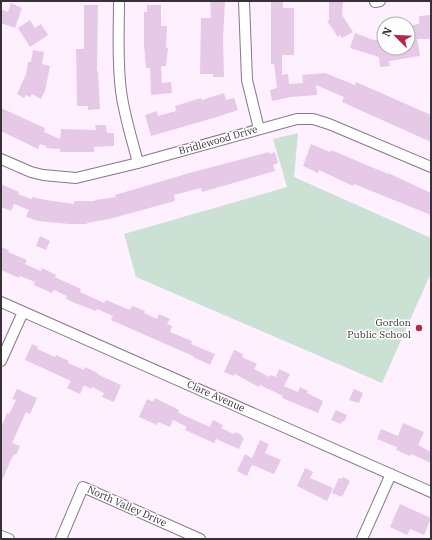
<svg xmlns="http://www.w3.org/2000/svg" width="432" height="540" font-family="'IBM Plex Serif',serif">
<style>
.green{fill:#cae1d3}
.building{fill:#e6c9e6}
.lines{fill:none;stroke-linecap:round;stroke-linejoin:round}
.minor-casing{stroke:#877787;stroke-width:12}
.minor{stroke:#fff;stroke-width:10}
.poi-dot{fill:#b72645;stroke:#fff;stroke-width:1.5}
.labels{text-anchor:middle;dominant-baseline:central;stroke-width:3;stroke-linejoin:round;paint-order:stroke}
.street-label{font-size:10px;fill:#383138;stroke:#fff}
.poi-label{font-size:10px;fill:#383138;stroke:#fff;text-anchor:end}
</style>
<rect width="100%" height="100%" fill="#fff0ff"/>
<!-- green -->
<path class="green" d="M298,133L294,177L431,238V273L382,383L136,277L124,234L287,187L273,139Z"/>
<!-- building -->
<path class="building" d="M210,1H225L223,38L224,77H213V74H200L201,18H211Z
M271,1H283V8H294V55H282V75L288,74L289,84L303,83L302,75L325,73L355,85L356,82L431,115V142L342,102L344,97L316,85L317,95L291,97L272,101L270,90L277,88L274,64H271Z
M329,1H343L342,15L353,32L342,38L340,35L338,37L327,21L329,20Z
M11,3L22,8L15,28L1,23V9L8,12Z
M84,5H98L97,71H98L100,109L88,110V106H77L76,49H84Z
M147,5H161V26H167L166,48H168L166,66H161L162,83L171,82L172,93L151,95L150,68H146L144,45V12H147Z
M431,15V39H417L420,56L389,61L390,66L380,67L379,57L350,48L355,33L374,40L384,39V48H408V26L419,24V16Z
M30,20L35,28L41,24L48,35L30,47L18,28Z
M33,50L44,52L42,64L50,66L45,91L41,99L32,94L30,97L26,95L24,98L17,94L26,74L28,62H31Z
M224,93L226,100L234,98L238,110L217,117L151,136L145,115L157,111L158,116L176,111L175,106L201,98L202,100Z
M1,108L45,128L44,132L60,139L61,129L96,130L95,125H106L107,133H114V146L94,147V152H60V149L46,148V146L40,144L38,149L1,131Z
M311,144L330,152L331,150L388,174V173L431,193V215L354,184L353,186L319,170L318,173L303,166Z
M269,152V154L275,152L278,163L273,165L275,171L202,192L201,188L174,195L175,201L109,219L87,223V224H69L38,221L26,217L29,210L14,204L11,211L1,207V184L19,192L18,194L32,199V197L46,200L74,204V201H95V200L116,197L115,195L193,172Z
M40,236L50,241L46,250L36,246Z
M1,247L9,250L8,252L27,260L25,264L41,271L42,268L56,275L55,277L81,289L80,292L104,303L106,300L130,310L132,306L145,311L144,313L157,319L159,314L170,319L167,324L172,326L170,332L192,341L191,344L215,354L210,365L193,357V356L111,320L113,316L97,309L96,311L75,303L66,299L67,296L54,290L52,293L34,285L35,282L20,276L19,278L1,270Z
M32,344L38,347L37,349L55,357L56,355L69,361L68,363L84,370L85,367L98,373L97,374L121,385L114,402L102,397L104,393L92,387L91,389L84,385L80,394L67,388L71,381L25,360Z
M234,350L243,354L242,357L257,364L254,369L269,377L270,375L276,377L279,369L290,374L284,386L298,392L300,387L308,391L307,393L323,401L318,413L282,398L283,396L260,385L259,387L235,374L234,376L224,372Z
M17,389L37,398L30,414L26,412L12,443L20,446L16,455L14,454L10,462L1,483V428L7,413L9,414L16,400L12,399Z
M354,389L363,393L359,403L349,400Z
M155,398L179,410L178,412L181,414L210,427L213,420L223,425L221,428L234,434L235,432L242,435L241,436L244,438L239,449L216,439L214,443L185,430L187,427L173,420L170,427L158,422L157,425L139,417L147,399L153,402Z
M336,410L347,415L344,422L342,421L341,424L331,420Z
M403,423L424,432L418,445L431,452V463L411,454L410,456L396,450L397,447L377,439L381,429L398,436Z
M260,440L269,444L265,453L281,460L274,474L252,465L247,476L237,471L245,454L252,458Z
M305,468L313,472L310,478L333,488L327,501L297,486Z
M343,477L350,481L342,497L332,493L339,478L342,479Z
M400,504L431,518L424,535L410,529L407,535L390,527Z"/>
<g class="lines">
<defs>
<path id="minor" d="M119,1C119,31 117,61 121,91C124,115 132,139 138,163
M244,1L247,80L259,129
M375,2L380,1
M1,159L31,172L43,175L76,178L138,163L297,119H313L329,124L431,167
M1,302L431,492
M1,361L23,312
M1,536L9,539
M61,539L83,487L200,539
M362,539L391,474"/>
</defs>
<!-- minor casing -->
<use href="#minor" class="minor-casing"/>
<!-- minor -->
<use href="#minor" class="minor"/>
</g>
<!-- markers -->
<circle class="poi-dot" cx="419" cy="328" r="4"/>
<g class="labels">
<!-- street labels -->
<g class="street-label">
<text transform="translate(218 140) rotate(-16)">Bridlewood Drive</text>
<text transform="translate(216 396) rotate(24)">Clare Avenue</text>
<text transform="translate(127 506) rotate(24)">North Valley Drive</text>
</g>
<!-- poi labels -->
<g class="poi-label">
<text x="411" y="322">Gordon<tspan x="411" dy="12">Public School</tspan></text>
</g>
</g>
<!-- border -->
<rect width="432" height="540" fill="none" stroke="#383138" stroke-width="4"/>
<!-- north arrow -->
<g transform="translate(396 36) rotate(294)"><circle r="19" fill="#ffffff" stroke="#afadaf"/>
<path d="M0-3L7 15L0 10L-7 15Z" fill="#b72645"/>
<text y="-6" font-size="11" font-weight="bold" text-anchor="middle" fill="#383138">N</text>
</g>
</svg>
